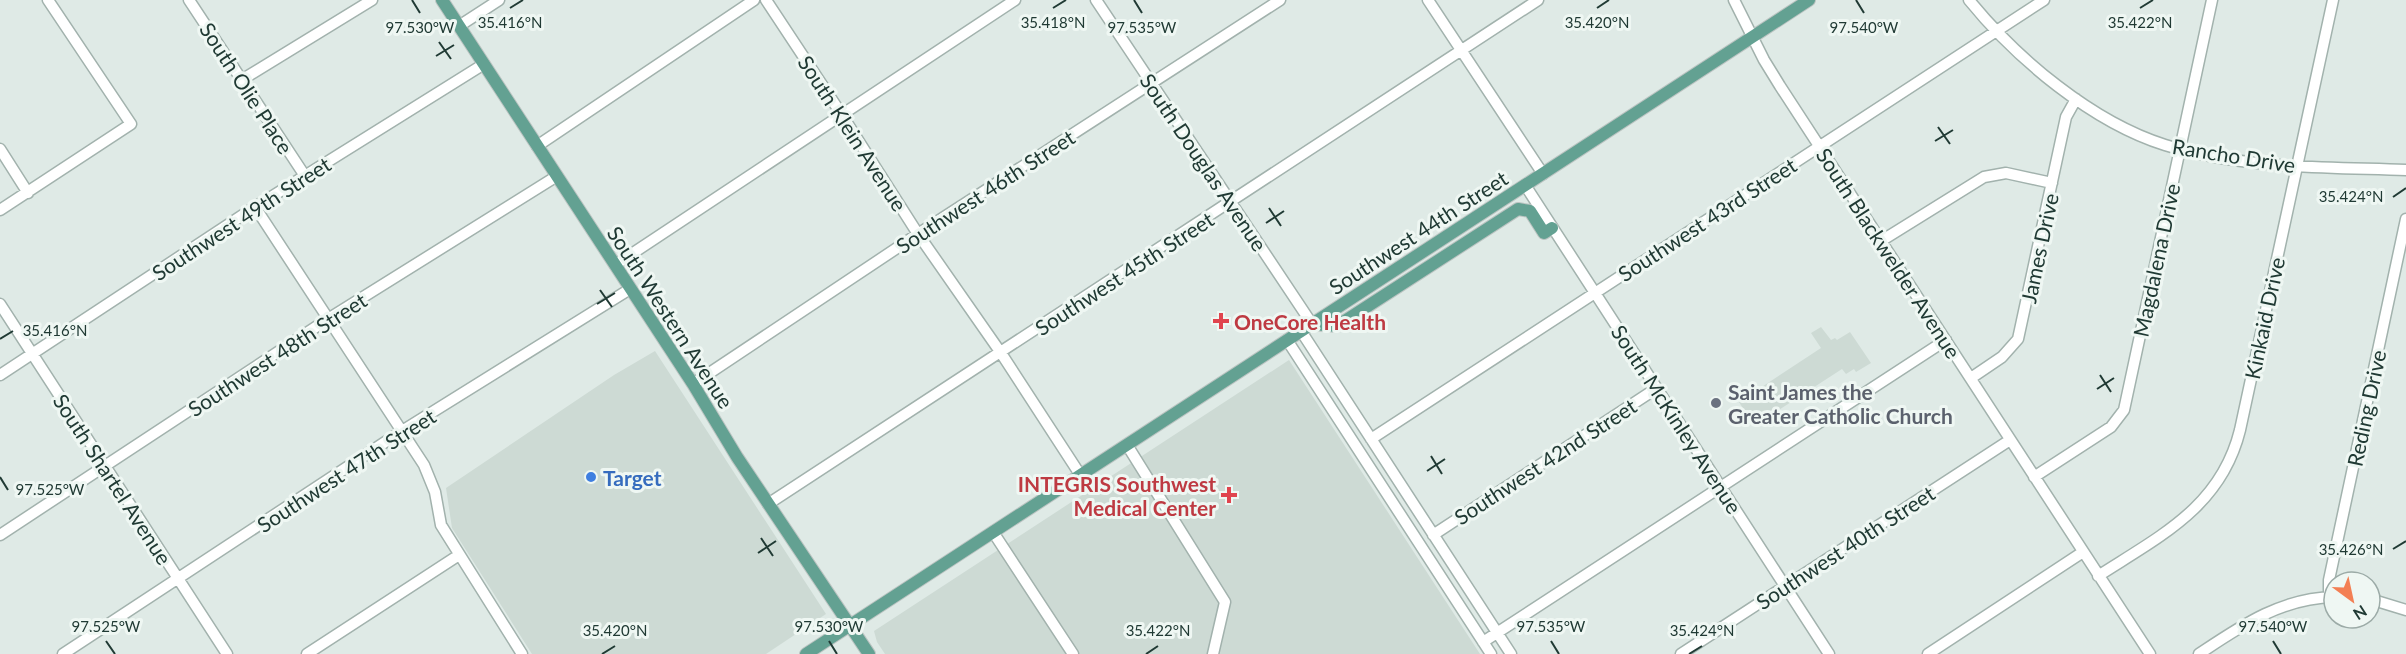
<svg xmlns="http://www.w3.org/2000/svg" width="2406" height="654" font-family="Lato,sans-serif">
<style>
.built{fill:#cddad4}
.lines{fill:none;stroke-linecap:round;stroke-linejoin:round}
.minor-casing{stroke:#a2b2ad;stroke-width:13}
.major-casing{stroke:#bcc4c2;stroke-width:14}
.minor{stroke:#fff;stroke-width:10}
.major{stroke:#63a192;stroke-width:12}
.ticks{fill:none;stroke:#203a34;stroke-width:2}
.health-dot{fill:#e0444e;stroke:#eff7f3;stroke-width:2}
.worship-dot{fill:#6b7280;stroke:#eff7f3;stroke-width:2}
.shop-dot{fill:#3f7fe0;stroke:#eff7f3;stroke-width:2}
.labels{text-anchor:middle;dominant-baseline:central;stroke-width:6;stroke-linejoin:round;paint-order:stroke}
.street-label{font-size:21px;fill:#203a34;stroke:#eff7f3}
.health-label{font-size:21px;font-weight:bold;fill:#be3a42;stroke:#eff7f3;text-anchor:start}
.worship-label{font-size:21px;font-weight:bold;fill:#5b616d;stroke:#eff7f3;text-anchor:start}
.shop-label{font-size:21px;font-weight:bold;fill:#366cbe;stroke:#eff7f3;text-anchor:start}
.ticks-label{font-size:15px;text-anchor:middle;fill:#203a34;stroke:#eff7f3;stroke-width:6;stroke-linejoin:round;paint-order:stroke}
</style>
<rect width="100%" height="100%" fill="#dfeae6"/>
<!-- built -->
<path class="built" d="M1821,327L1831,340L1835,338L1837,340L1850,332L1871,363L1856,372L1854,369L1846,374L1842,369L1754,426L1739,402L1821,348L1811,333Z
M655,351L826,614L766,654H532L452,528L446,488L614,375Z
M1289,360L1480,654H885L877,642L874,631Z"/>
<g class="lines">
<defs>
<path id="minor" d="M189,0L305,176
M766,0L842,115L918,234L1001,353L1081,476
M1096,0L1312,324
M1428,0L1543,174
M1734,0L1764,60L1780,86L2150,654
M1969,0C2017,59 2092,122 2165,145C2243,169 2325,167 2406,170
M459,26L499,0
M243,79L372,0
M537,146L754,0
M0,149L28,193
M1525,185L1829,654
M255,207L424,465L435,492L441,525L522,654
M0,210L131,124L48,0
M1881,241L1984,177L2006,173L2052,183
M615,265L1015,0
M0,304L227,654
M1301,331L1511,654
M1287,340L1491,654
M0,375L255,207L484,64
M1971,378L2002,357L2018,339L2066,117L2076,99
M693,384L918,234L1280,0
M1371,439L2044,0
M1127,445L1225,602L1213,654
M2034,477L2111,427L2124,410L2212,0
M768,504L1538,0
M993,532L1073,654
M0,535L328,319L557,176
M1433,535L1657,388
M2098,576C2160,536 2221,507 2240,430L2333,0
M2329,597V580L2406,219
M2370,599L2406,610
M1483,642L1946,340
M63,654L402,431L630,289
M307,654L459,555
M1681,654L2010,440
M1928,654L2083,552
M2199,654C2241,626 2281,598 2334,597"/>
<path id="major" d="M442,0L693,384L737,457L869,654
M1312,324L1337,326L1518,209L1530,211L1544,233L1552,228
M806,654L1809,0"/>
</defs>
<!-- minor casing -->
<use href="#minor" class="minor-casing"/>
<!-- major casing -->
<use href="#major" class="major-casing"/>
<!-- minor -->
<use href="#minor" class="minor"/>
<!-- major -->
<use href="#major" class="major"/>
</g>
<!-- ticks -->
<path class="ticks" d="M412,0L420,13M1134,0L1142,13M1856,0L1864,13M510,8L523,0M1053,8L1066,0M1597,8L1609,0M2140,8L2153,0M439,42L451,59M436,56L454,45M1938,127L1950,144M1935,141L1953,130M2393,197L2406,188M1269,208L1281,226M1266,223L1284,211M600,290L612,307M597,304L615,293M0,339L13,331M2100,375L2111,392M2097,389L2114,378M1431,456L1442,474M1427,471L1445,459M0,477L8,490M761,538L773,556M2393,549L2406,541M758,553L776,541M106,641L115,654M829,641L837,654M1551,641L1559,654M2273,641L2281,654M602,654L615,646M1146,654L1158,646M1689,654L1702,646"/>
<!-- markers -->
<g class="health-dot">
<path d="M1218 312h6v6h6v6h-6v6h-6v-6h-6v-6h6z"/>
<path d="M1226 486h6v6h6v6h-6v6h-6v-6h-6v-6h6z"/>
</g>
<circle class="worship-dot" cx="1716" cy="403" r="6"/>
<circle class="shop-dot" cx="591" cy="477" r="6"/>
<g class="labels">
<!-- street labels -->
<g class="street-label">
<text transform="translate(247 88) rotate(57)">South Olie Place</text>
<text transform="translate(853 133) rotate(57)">South Klein Avenue</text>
<text transform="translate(2234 155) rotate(9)">Rancho Drive</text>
<text transform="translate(1204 162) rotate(56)">South Douglas Avenue</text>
<text transform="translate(985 191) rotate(-33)">Southwest 46th Street</text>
<text transform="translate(241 218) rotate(-33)">Southwest 49th Street</text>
<text transform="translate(1707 219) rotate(-33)">Southwest 43rd Street</text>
<text transform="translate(1418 232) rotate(-33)">Southwest 44th Street</text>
<text transform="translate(2039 248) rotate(-78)">James Drive</text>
<text transform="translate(1889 253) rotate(57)">South Blackwelder Avenue</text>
<text transform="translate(2156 260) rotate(-78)">Magdalena Drive</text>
<text transform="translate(1124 273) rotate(-33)">Southwest 45th Street</text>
<text transform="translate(671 317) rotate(57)">South Western Avenue</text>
<text transform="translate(2264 318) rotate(-78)">Kinkaid Drive</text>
<text transform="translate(277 354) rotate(-33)">Southwest 48th Street</text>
<text transform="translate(2366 408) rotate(-78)">Reding Drive</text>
<text transform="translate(1677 419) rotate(57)">South McKinley Avenue</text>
<text transform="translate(1545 461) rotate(-33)">Southwest 42nd Street</text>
<text transform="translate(346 470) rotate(-33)">Southwest 47th Street</text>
<text transform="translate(113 479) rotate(57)">South Shartel Avenue</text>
<text transform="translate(1845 547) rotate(-33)">Southwest 40th Street</text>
</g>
<!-- health labels -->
<g class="health-label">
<text x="1234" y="321">OneCore Health</text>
<text x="1216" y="483" text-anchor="end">INTEGRIS Southwest<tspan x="1216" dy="24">Medical Center</tspan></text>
</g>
<!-- worship labels -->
<g class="worship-label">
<text x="1728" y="391">Saint James the<tspan x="1728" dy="24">Greater Catholic Church</tspan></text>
</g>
<!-- shop labels -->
<g class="shop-label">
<text x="603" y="477">Target</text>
</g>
</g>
<g class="ticks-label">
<text x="1053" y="28">35.418°N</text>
<text x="1597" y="28">35.420°N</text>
<text x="510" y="28">35.416°N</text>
<text x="2140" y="28">35.422°N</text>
<text x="420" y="33">97.530°W</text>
<text x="1142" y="33">97.535°W</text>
<text x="1864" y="33">97.540°W</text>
<text x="2351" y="202">35.424°N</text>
<text x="55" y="336">35.416°N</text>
<text x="50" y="495">97.525°W</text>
<text x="2351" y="555">35.426°N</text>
<text x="106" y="632">97.525°W</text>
<text x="829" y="632">97.530°W</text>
<text x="1551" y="632">97.535°W</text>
<text x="2273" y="632">97.540°W</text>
<text x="615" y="636">35.420°N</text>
<text x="1158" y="636">35.422°N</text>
<text x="1702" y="636">35.424°N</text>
</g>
<!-- north arrow -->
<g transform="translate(2352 600) rotate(147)"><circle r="28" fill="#eff7f3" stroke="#9caba7" stroke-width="1.5"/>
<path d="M0-4.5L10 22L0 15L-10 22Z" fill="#f37f54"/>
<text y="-9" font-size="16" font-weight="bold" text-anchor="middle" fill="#203a34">N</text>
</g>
</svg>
